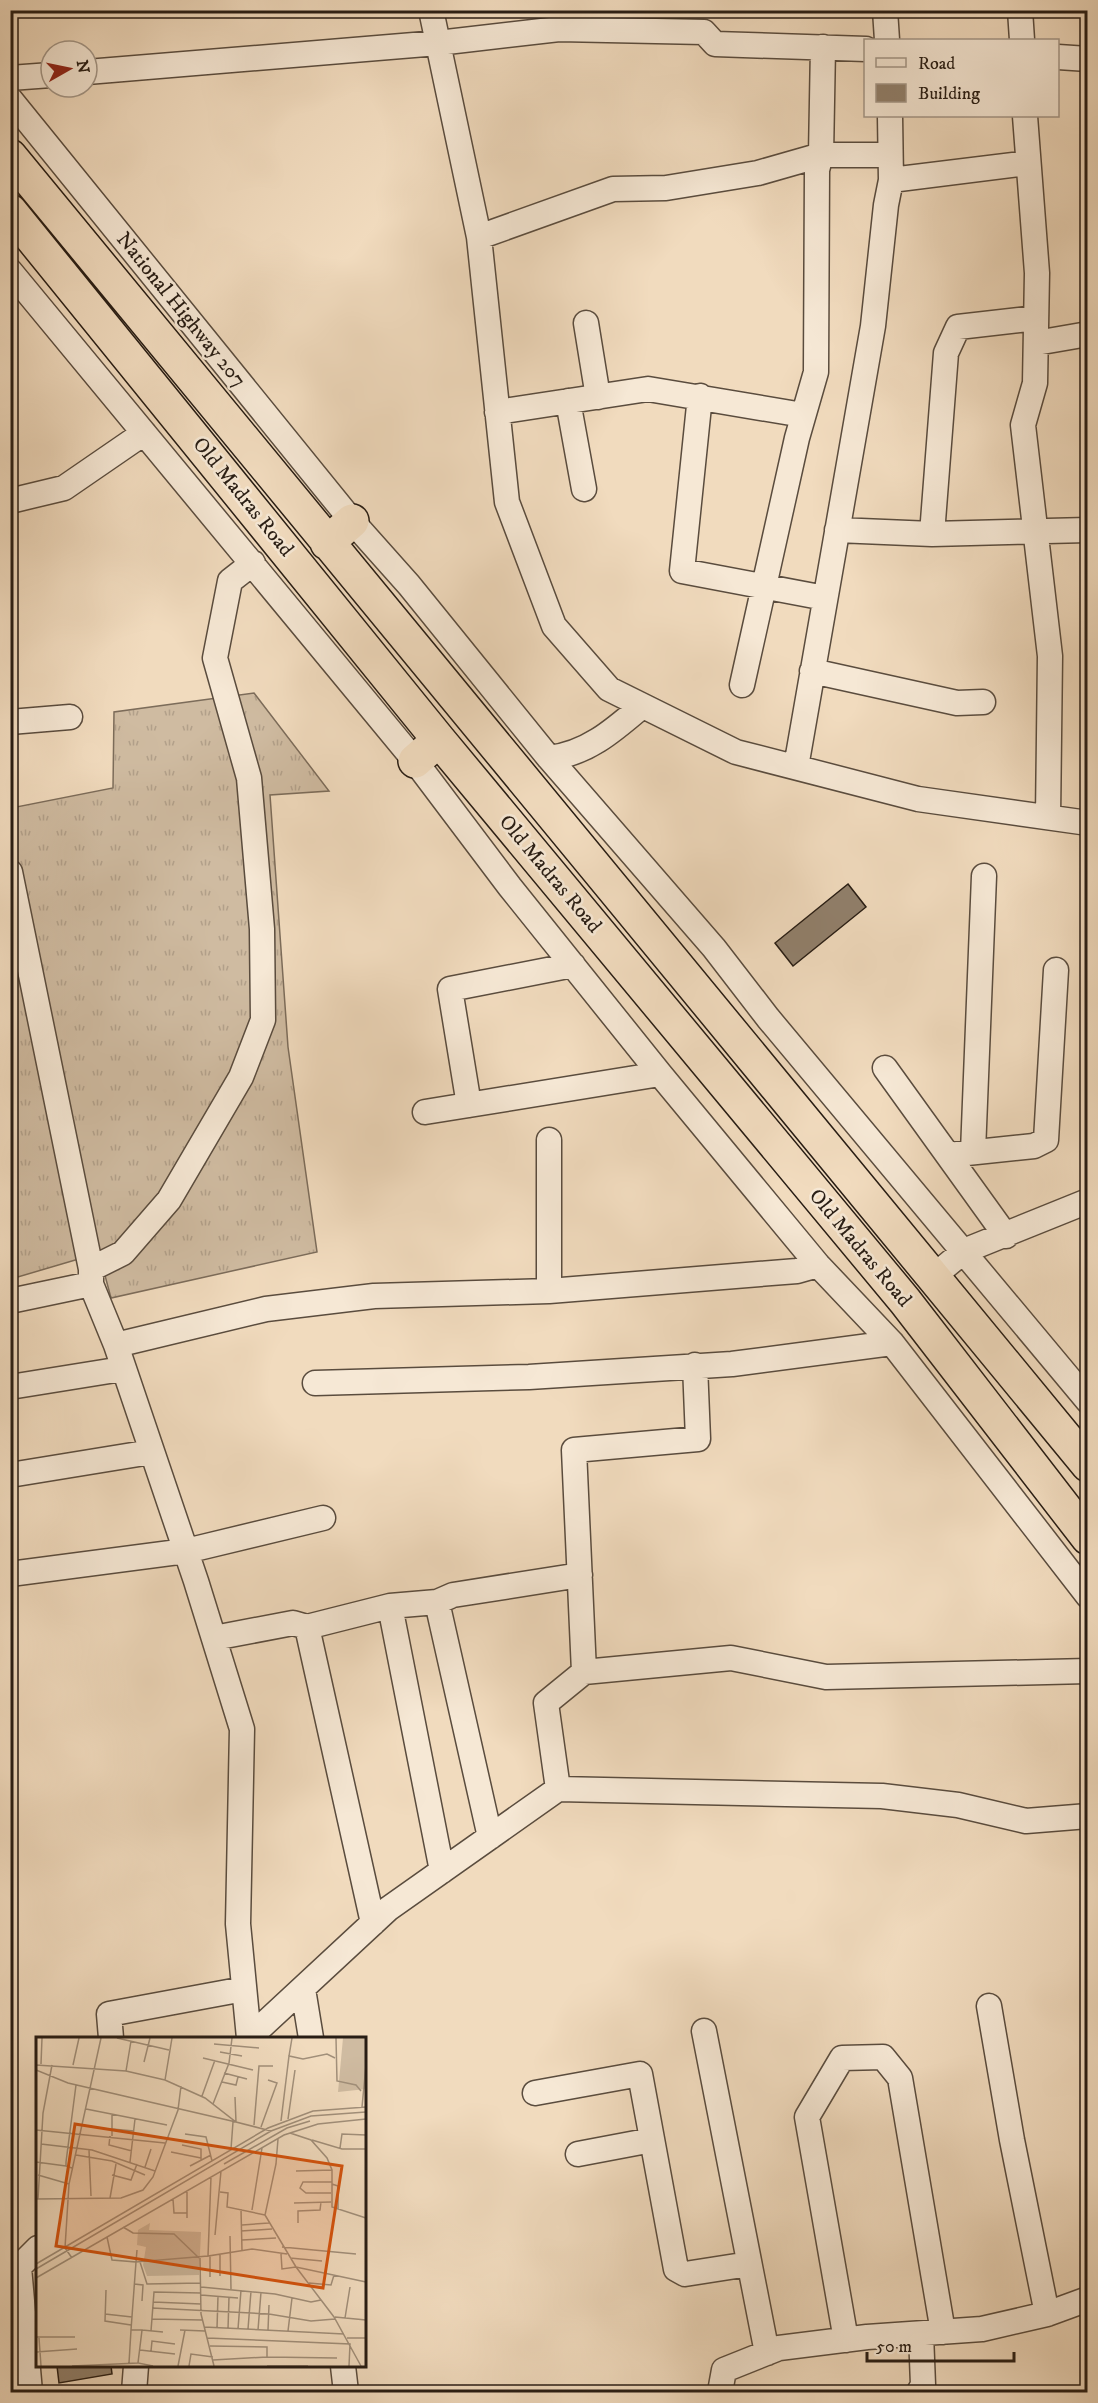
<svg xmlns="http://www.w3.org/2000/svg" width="1098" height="2403" font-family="'IM FELL DW Pica',serif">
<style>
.grass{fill:url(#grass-tufts);stroke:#7c6c5a;stroke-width:1.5}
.building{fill:#91806c;stroke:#281d14;stroke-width:1.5}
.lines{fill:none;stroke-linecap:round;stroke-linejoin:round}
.minor-casing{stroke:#5a4c3e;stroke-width:27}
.highway-casing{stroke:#281d14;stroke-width:36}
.minor{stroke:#f6e8d5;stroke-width:24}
.highway{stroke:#f1dbbe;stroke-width:33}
.labels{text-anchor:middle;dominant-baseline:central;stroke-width:5;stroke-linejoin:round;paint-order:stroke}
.street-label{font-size:21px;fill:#281d14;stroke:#f6e8d5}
.inset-road{fill:none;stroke:#a18f7a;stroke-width:1.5}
.view{fill:#d5530d;fill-opacity:0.15;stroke:#d5530d;stroke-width:3}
.inset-edge{fill:none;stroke:#281d14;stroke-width:3}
</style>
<defs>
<pattern id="grass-tufts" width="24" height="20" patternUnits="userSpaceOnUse" patternTransform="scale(1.5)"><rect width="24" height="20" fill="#cfbba1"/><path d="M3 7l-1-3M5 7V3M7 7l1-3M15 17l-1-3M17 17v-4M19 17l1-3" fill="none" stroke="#b2a08a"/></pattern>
</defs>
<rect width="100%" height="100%" fill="#f1dbbe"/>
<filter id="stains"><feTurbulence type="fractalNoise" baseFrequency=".00333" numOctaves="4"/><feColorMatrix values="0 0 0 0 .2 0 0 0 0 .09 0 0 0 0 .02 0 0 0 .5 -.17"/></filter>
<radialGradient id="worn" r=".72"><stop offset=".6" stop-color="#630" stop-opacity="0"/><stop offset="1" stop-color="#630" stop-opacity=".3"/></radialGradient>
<!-- grass -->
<path class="grass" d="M254,693L329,791L270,795L288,1047L317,1252L111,1298L99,1253L11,1279V808L113,788L114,712Z"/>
<!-- building -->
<path class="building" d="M848,884L866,907L793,966L775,943Z
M57,2366H111L112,2374L59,2383Z"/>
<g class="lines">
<defs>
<path id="minor" d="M431,10L479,237L507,502L554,626L609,689L736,752L918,799L1088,823
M885,10L887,40
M1020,10L1022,40
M1058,57L1088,59
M87,72L438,43L559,29L704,32L715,44L866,49
M10,78L51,75
M10,99L352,521L409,585L549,758L714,948L768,1018L1088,1401
M1025,116L1037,273L1035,383L1023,425L1050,656L1048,817
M891,180L1028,163
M479,237L613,189L666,188L758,173L821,155H881
M10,271L415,761L510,887L660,1074L818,1265L892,1343L1088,1596
M586,323L598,397
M1036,343L1088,334
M700,396L682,571L825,598
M568,401L584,489
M497,412L648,389L803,415
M10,501L64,488L144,433
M837,530L932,534L1088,530
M932,534L946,353L958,327L1036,318
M812,671L957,703L983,702
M742,685L797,438L816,372L817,170L821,155L823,47
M10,722L70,717
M549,758C587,754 614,730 642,706
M796,767L873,326L886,205L891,180L890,116
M10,872L91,1269V1284L116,1345
M885,1068L1006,1236
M469,1105L450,989L573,965
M425,1112L660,1074
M973,1152L984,876
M948,1155L1034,1146L1046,1140L1056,970
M91,1269L123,1253L169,1200L241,1077L263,1020L262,929L249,778L215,658L230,581L253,563
M934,1276L964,1251L1088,1201
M549,1291V1140
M10,1301L91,1284
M315,1383L529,1377L732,1364L892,1343
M10,1387L122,1369
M10,1475L151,1452
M10,1574L186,1551L323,1518
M437,1602L490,1837
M390,1606L442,1871
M307,1627L373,1923
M214,1638L293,1623L307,1627L390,1606L437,1602L453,1595L580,1575
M584,1672L574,1450L698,1439L695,1365
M558,1789L546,1703L584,1672L731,1658L826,1677L1088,1671
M303,1989L311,2038
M989,2006L1012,2140L1047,2314
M704,2031L767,2353
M111,2038L109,2014L244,1989
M249,2038L238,1924L242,1729L196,1581L116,1345L266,1309L374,1296L549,1291L797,1271L818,1265
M249,2038L388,1909L558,1789L882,1796L958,1805L1026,1821L1088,1816
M535,2093L640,2074L676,2269L685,2274L749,2264
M578,2154L652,2140
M19,2267L30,2392
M10,2276L38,2248
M846,2340L807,2117L842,2058L883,2057L900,2078L943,2332
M343,2366L346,2392
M134,2392L136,2366
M720,2392L724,2370L779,2348L867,2337L982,2329L1047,2314L1088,2299
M919,2392L923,2385L921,2334"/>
<path id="highway" d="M10,156L1088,1465
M10,211L439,740L905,1301L1088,1538
M327,543L352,521
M415,761L439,740"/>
</defs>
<!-- minor casing -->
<use href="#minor" class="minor-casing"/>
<!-- highway casing -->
<use href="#highway" class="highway-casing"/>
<!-- minor -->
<use href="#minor" class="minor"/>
<!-- highway -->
<use href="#highway" class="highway"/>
</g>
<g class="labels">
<!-- street labels -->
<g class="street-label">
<text transform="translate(181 310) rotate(51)">National Highway 207</text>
<text transform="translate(243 497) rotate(51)">Old Madras Road</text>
<text transform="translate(550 874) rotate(50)">Old Madras Road</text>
<text transform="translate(860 1248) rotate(50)">Old Madras Road</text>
</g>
</g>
<!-- overview -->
<g transform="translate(36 2037)">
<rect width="330" height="330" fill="#f1dbbe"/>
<path d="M307,1H330V52L302,55ZM114,186L113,193L165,195L163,238L111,239L107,228L110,210L101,208L102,193Z" fill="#cfbba1"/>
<path class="inset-road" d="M81,1L133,13M300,1L301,44L320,48L325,54M178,7L223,11M184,15L206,19M253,19L256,1M167,21L217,33M108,25L114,1M5,27L6,1M0,28V33L32,46L200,85L199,60M0,28L90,34L129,43L169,61L200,85L235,94M37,28L43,1M90,34L95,4M188,36L211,42M129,43L136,1M186,45L200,48L202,40M166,59L179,23M177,67L193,26L196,1M326,70L330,28M50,72L131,88M76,77V99M252,82L259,33M245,84L253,19L267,22L291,17L299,21M218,88L223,29H237M225,90L241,46L232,43M76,92L98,94M0,93L129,106M254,96L275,103L291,121L296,133V170L330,181M149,97L170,100L176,124M74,99L73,108L96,114M242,102L240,127L229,178L260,230L298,280L325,329M276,103L306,112H330M5,107L56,113L119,134M146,108L165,112V124M304,111L306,97L330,98M195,112L197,85M53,113L55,159M135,115L165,121M40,118L76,124L109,138M0,125L30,129M94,125L99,82M188,127L251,91L274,84M154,129L175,118M109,130L115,112M36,131L30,129V125L40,48M260,134L296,133M2,138L33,147M76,138L95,143L101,127M175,140L172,219L216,212L251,217M296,147L302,149V172M151,155V181M184,155L192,156L191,170L229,178M295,156H270L264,151L267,145H296M74,161L80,127M0,162L85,161L107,153L117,140L142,73L145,49M2,162L7,76L16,28M137,162L138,176H151M258,166L295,165M205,172L206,214M216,173L226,111M262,186V174L284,173L285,165M206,188L233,186M87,190L97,196L138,197L163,221M205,194L236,192M179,198L185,134M194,199L195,252M71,200L76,223L100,225L95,293H106L102,326L117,329M206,203L240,201M246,210L320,217M101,213L100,225L172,219M184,217V239M245,217L246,232L260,230L330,245M174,219V240M36,221L29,211L33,147L65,1M164,221L165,277L178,329M254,221L286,224M104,225L111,247L165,246M0,227L232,91L277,74L330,70M0,232L235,94L275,79L330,75M0,241L248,98L282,87L330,82M273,246L295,248L298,238M98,247L107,248L106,264M165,250L239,257L275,265L285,263M70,253L69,284L95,288M165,258L202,261M117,265L165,267M116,271L233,277L275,284L299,282M69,277L96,280M299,280L330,283M309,281L314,250M116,282L166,283M168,290L308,297M181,291L182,259M192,292L193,260M202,292L205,253M212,292L215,254M106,293L127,295M144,293L169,294M222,293L225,255M232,293L233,268M115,294L118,255L165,256M252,294L256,261M0,300H39M3,301L5,329M171,301L314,307L313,329M311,301H330M174,309L231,310V320L177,323M104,313L139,317M115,314L116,304L139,307M0,315L41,312M231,320L301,321M93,326L95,293M36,329L102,326M142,329L149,293M153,329L155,317L177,320M231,329H272"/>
<path class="view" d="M39,87L306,129L287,251L20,209Z"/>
<rect width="330" height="330" class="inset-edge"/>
</g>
<!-- margin -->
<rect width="1098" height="2403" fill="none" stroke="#f1dbbe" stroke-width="36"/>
<rect x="12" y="12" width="1074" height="2379" fill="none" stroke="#281d14" stroke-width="3"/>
<rect x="18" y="18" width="1062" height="2367" fill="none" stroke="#281d14" stroke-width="1.5"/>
<!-- legend -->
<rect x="864" y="39" width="195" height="78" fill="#f6e8d5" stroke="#a49788" stroke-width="1.5"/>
<rect x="876" y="58" width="30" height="9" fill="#f6e8d5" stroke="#a49788" stroke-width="1.5"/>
<text x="918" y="69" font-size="18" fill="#281d14">Road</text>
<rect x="876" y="84" width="30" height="18" fill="#91806c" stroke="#a49788" stroke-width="1.5"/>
<text x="918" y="99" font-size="18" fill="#281d14">Building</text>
<!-- north arrow -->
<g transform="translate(69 69) rotate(81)"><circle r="28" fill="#f6e8d5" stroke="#a49788" stroke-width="1.5"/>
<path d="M0-4.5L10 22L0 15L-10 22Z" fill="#8f2418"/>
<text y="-9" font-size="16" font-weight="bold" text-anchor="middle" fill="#281d14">N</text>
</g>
<!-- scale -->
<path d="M867 2352v9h147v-9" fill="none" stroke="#281d14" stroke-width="3"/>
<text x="876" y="2352" font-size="18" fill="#281d14" stroke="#f6e8d5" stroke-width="4.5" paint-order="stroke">50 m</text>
<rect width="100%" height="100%" filter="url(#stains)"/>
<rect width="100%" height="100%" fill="url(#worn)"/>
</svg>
